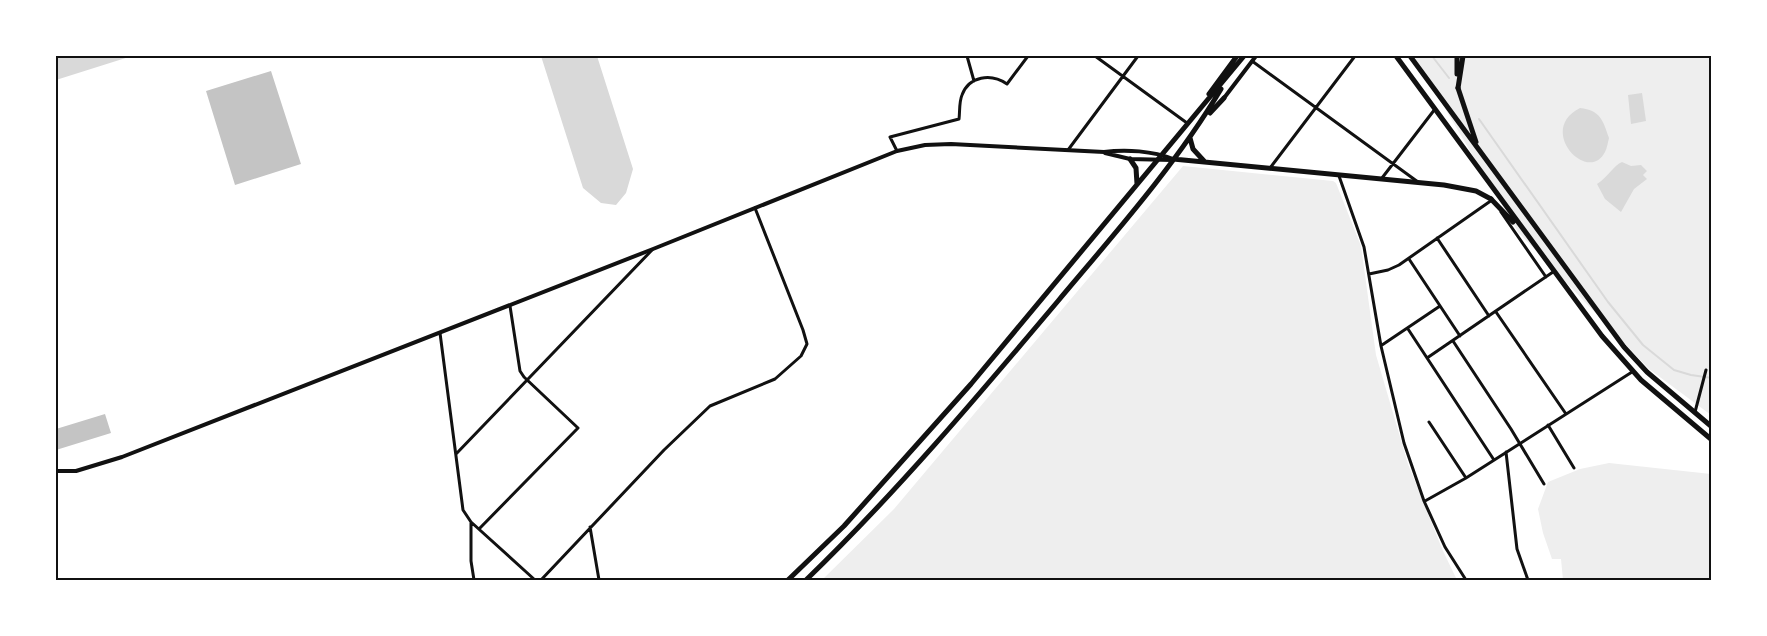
<svg xmlns="http://www.w3.org/2000/svg" width="1767" height="636" font-family="'DejaVu Sans',sans-serif">
<style>
.green{fill:#eee}
.water{fill:#d9d9d9}
.lines{fill:none;stroke-linecap:round;stroke-linejoin:round}
.stream{stroke:#d9d9d9;stroke-width:2}
.building{fill:#c4c4c4}
.minor{stroke:#111;stroke-width:3}
.tertiary{stroke:#111;stroke-width:4}
.primary{stroke:#111;stroke-width:5}
.trunk{stroke:#111;stroke-width:5}
.neatline{fill:none;stroke:#111;stroke-width:2}
</style>
<rect width="100%" height="100%" fill="#fff"/>
<!-- green -->
<path class="green" d="M1414,56H1711V415L1649,369L1518,232Z
M1183,166L1333,181L1336,183L1361,246L1376,355L1408,464L1443,551L1457,580H822L894,509Z
M1609,463L1711,474V580H1563L1561,559H1552L1543,533L1538,509L1548,482L1580,469Z"/>
<!-- water -->
<path class="water" d="M56,56H132L56,80Z
M541,56H597L633,169L626,193L616,205L601,203L583,188Z
M1642,93L1646,121L1631,124L1628,95Z
M1580,108C1600,110 1603,120 1609,138C1608,142 1607,148 1605,152C1588,185 1536,130 1580,108Z
M1622,162L1631,166L1641,165L1647,171L1643,175L1647,179L1634,189L1621,212L1605,199L1597,184C1608,177 1614,165 1622,162Z"/>
<g class="lines">
<!-- stream -->
<path class="stream" d="M1432,56L1449,78
M1479,119L1608,302L1643,345L1674,370L1691,375L1712,378"/>
</g>
<!-- building -->
<path class="building" d="M271,71L301,164L235,185L206,91Z
M105,414L111,433L56,450V429Z"/>
<g class="lines">
<!-- minor -->
<path class="minor" d="M967,56L974,81
M1095,56L1187,123
M1252,61L1418,182
M1068,150L1138,56
M897,151L890,137L959,119C960,111 959,102 962,95C969,76 991,73 1007,84L1028,56
M1270,168L1355,56
M1339,176L1364,247L1381,346L1404,443L1424,501L1445,547L1466,580
M1382,178L1435,109
M1501,212L1546,277
M1437,238L1489,316
M1409,259L1460,336
M1369,274L1388,270L1399,265L1492,200
M1496,312L1566,414
M1408,329L1494,460
M440,333L463,510L471,522L535,580
M1453,341L1511,429L1544,484
M1382,345L1440,306
M1427,358L1553,272
M1695,412L1706,370
M1429,422L1466,478
M1548,425L1574,468
M1506,452L1517,549L1528,580
M456,454L652,250
M1425,501L1466,478L1632,372
M471,522V561L474,580
M590,527L599,580
M479,529L578,428L524,377L520,371L510,306
M541,580L664,450L710,406L775,379L801,356L807,344L803,330L755,208"/>
<!-- tertiary -->
<path class="tertiary" d="M1224,98L1256,56
M1105,153L1130,159L1172,160
M56,471H76L122,457L653,249L897,151L925,145L951,144L1104,152C1126,149 1153,151 1173,159"/>
<!-- primary -->
<path class="primary" d="M1457,56V74
M1458,88L1463,56
M1209,94L1237,56
M1210,113L1224,98
M1190,138L1193,149L1204,161
M1130,159L1136,168L1137,184
M1173,159L1444,185L1476,191L1491,199
M788,580L844,526L971,384L1244,56
M806,580C896,493 977,397 1058,301C1115,233 1175,166 1221,89"/>
<!-- trunk -->
<path class="trunk" d="M1396,56L1602,336L1641,380L1712,440
M1410,56L1624,347L1647,372L1712,427
M1458,88L1476,142
M1491,199L1513,222"/>
</g>
<!-- border -->
<rect width="1767" height="636" fill="none" stroke="#ffffff" stroke-width="114"/>
<rect x="57" y="57" width="1653" height="522" class="neatline"/>
</svg>
